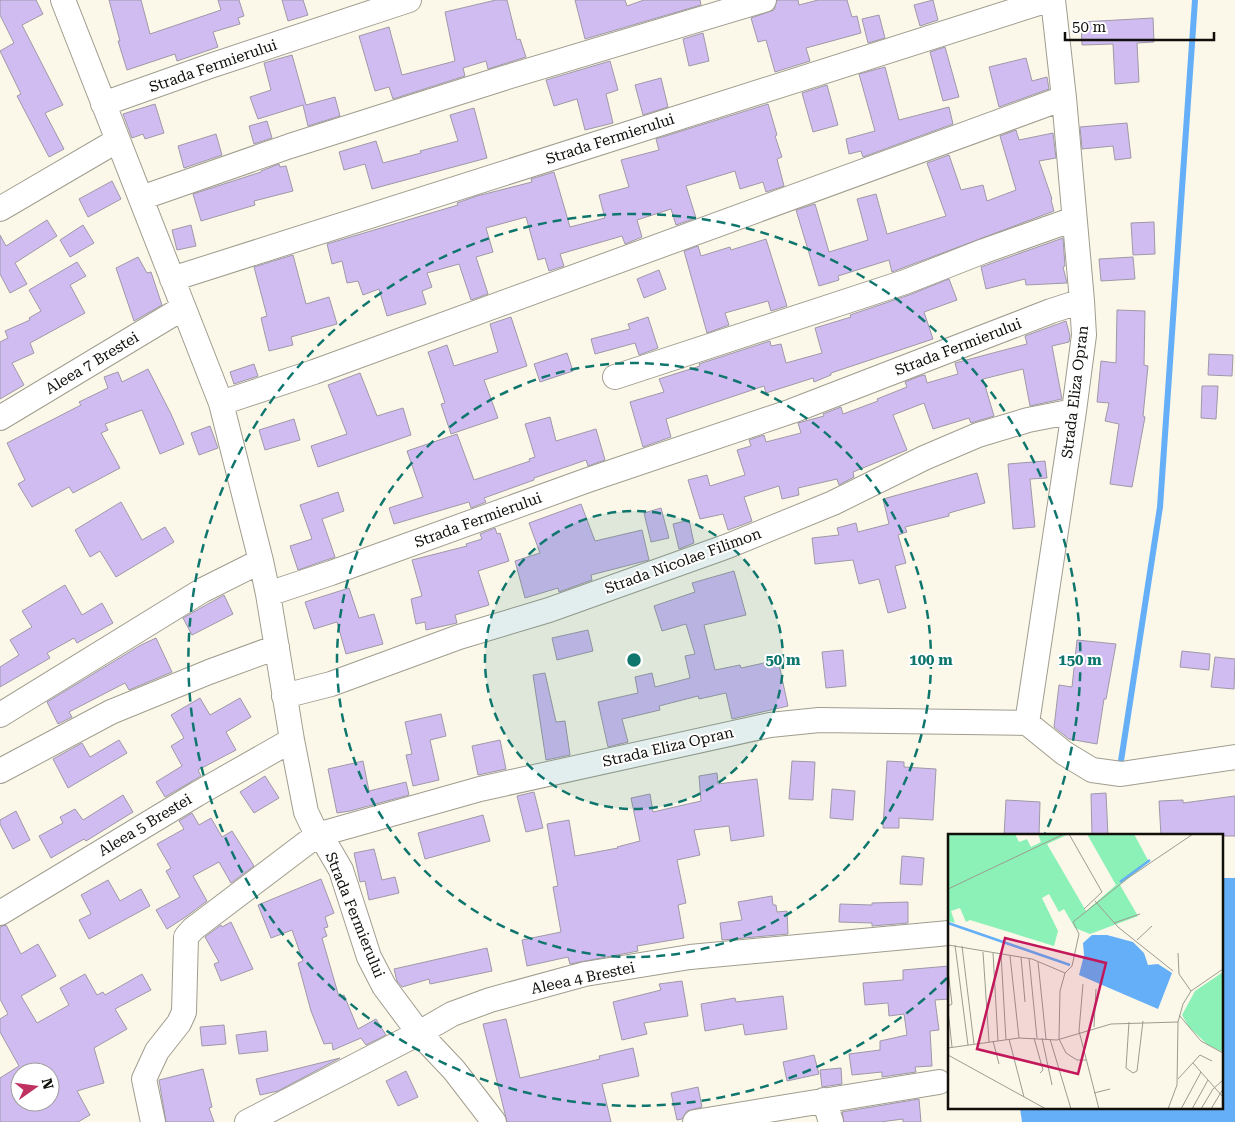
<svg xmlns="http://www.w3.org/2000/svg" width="1235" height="1122" font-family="'Roboto Serif',serif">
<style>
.water{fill:#64aff7}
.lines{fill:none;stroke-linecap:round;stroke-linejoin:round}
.stream{stroke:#64aff7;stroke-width:6}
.building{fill:#d1bcf2;stroke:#9e99a7;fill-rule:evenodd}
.minor-casing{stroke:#a09d8f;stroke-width:26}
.minor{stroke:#fff;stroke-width:24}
.ring{fill:none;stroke:#0f766e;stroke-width:2.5;stroke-dasharray:9 6}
.labels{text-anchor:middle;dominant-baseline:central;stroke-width:4;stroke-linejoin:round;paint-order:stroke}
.street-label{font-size:15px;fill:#100f0a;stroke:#fff}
.inset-river{fill:none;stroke:#64aff7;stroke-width:2.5}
.inset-road{fill:none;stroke:#9d9b90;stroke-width:1}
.view{fill:#c2185b;fill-opacity:0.15;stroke:#c2185b;stroke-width:2.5}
.inset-edge{fill:none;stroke:#100f0a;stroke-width:2.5}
.centre{fill:#0f766e;stroke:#fff;stroke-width:2.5}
.ring-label{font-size:15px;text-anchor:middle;font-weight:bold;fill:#0f766e;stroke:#fff;stroke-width:4;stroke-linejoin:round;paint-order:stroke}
</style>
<rect width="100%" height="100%" fill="#fbf8e9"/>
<!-- water -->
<path class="water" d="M1221,878H1235V1122H1022L1020,1108H1221Z"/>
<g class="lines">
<!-- stream -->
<path class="stream" d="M1121,761L1160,507L1195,0"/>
</g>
<!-- building -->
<path class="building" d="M0,0H36L43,14L22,25L63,105L45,113L64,149L49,157L17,96L21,94L0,51L14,43L0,15Z
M109,0H141L150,34L221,10L218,0H239L244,16L238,18L240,24L213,32L218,47L177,61L175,54L127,70L118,41H120Z
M282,0H303L308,15L288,21Z
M496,0H507L517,40L520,39L526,57L488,69L486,61L463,68L465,76L393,99L389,87L375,91L359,36L389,27L402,75L455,61L445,12Z
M575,0H625L627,6L644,0H700L701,5L585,39Z
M777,0H798L799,5L818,0H847L852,17L857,16L861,33L806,48L810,61L775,72L766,40L758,42L751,18L774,10Z
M933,0L938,20L920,26L914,5Z
M879,15L885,38L868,43L862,19Z
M1153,18L1154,42L1137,43L1139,82L1115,84L1113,44L1082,45L1081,22Z
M703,33L709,61L689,66L683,39Z
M945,47L959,97L943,101L930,52Z
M292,55L306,105L335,97L340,116L308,126L303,105L258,119L250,97L271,90L264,63Z
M1026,58L1032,81L1047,77L1049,89L999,107L989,67Z
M610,61L618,90L606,94L613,123L585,130L577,99L554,106L546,80Z
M885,67L899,120L949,107L953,124L863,157L861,151L849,154L846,139L875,131L859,74Z
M661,78L668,107L643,115L635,85Z
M827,85L838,125L813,132L802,93Z
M155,104L164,133L145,139L143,134L132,138L123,114Z
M768,104L777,135L775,136L782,157L777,159L784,186L766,192L763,182L740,189L735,171L686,186L696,218L676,225L671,209L637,220L642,237L625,244L622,236L560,254L564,266L549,271L545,258L538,260L526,217L486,228L493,252L476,257L488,294L471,300L459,264L427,273L432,287L422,291L426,304L387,316L379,289L363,295L358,281L347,283L342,261L332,264L327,244L458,205L457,203L477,196L532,182L531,179L554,172L570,227L605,218L599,195L629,187L621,160L659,150L656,139Z
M474,108L487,158L372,189L365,164L344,170L339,152L376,141L383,163L421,153L420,151L458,141L450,115Z
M267,121L272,138L254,144L249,126Z
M1127,123L1131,158L1115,160L1113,146L1082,149L1080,127Z
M1016,130L1019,140L1053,133L1056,158L1039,161L1052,199L1051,200L1054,211L892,272L889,260L838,276L839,280L819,286L796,210L815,204L829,252L868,240L857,199L876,194L887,234L946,216L927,163L949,155L961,190L983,185L987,201L1016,190L1000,136Z
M216,134L222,155L184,168L178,146Z
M279,164L280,167L286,166L293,191L254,201L255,205L201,221L193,194L261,172V171Z
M112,181L121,199L88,217L79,199Z
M47,220L57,236L15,263L27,284L10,293L0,274V235L6,246Z
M1154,222L1155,254L1133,255L1131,223Z
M83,225L94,243L70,257L60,240Z
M191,225L196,246L177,250L172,230Z
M1063,238L1065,266L1063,267L1067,283L1026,285L1025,279L986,289L981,267Z
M766,239L787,306L771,311L768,301L725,313L729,325L707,333L684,251L698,246L701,256L730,247L731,250Z
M293,255L306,304L329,297L337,324L291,337L293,345L269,351L261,318L267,316L254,267Z
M138,257L147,273L151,272L162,305L134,321L116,268Z
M1133,257L1135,279L1101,281L1099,259Z
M77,262L86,276L70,285L85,313L30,343L34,353L12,363L24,385L0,399V342L8,338L5,331L30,320L29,318L41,311L29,290Z
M659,270L666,289L644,298L637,279Z
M949,279L957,300L924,312L933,339L831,373V375L814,382L813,378L766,393L764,386L666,419L671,437L643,447L630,402L664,392L659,379L700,366L699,364L770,341L771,346L781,344L786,363L822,353L815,328L851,317L850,315L909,295Z
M1117,310L1145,311L1144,365L1148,366L1143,416L1145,417L1132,487L1110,484L1119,424L1105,421L1109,403L1097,402L1101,361L1116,363Z
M511,317L527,366L484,380L498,418L451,434L441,404L445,403L428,352L447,345L454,366L498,352L490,324Z
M648,317L658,348L639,355L635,343L595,354L591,339L630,329L628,324Z
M1066,321L1070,336L1069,342L1052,346L1062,399L1030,406L1023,369L983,379L994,416L971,423L969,418L933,429L924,403L893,415L907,450L853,472L854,477L839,485L837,479L798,488L799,495L782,499L779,486L744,497L752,521L742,525L728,530L723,514L700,519L688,480L707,475L710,486L745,475L737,450L751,446L749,440L764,435L766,442L801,433L798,423L824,416L823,414L841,407L843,414L878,401L877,399L907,387L905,382L920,376L925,375L927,383L958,374L955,363L1027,344L1025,336Z
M567,353L573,371L540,382L534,364Z
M1209,354L1233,355L1232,376L1208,375Z
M254,364L258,376L234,384L230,372Z
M148,369L171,414L184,444L160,454L142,410L105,424L108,430L101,433L120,468L73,493L69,487L32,507L18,484L25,480L7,443L81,405L79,402L108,388L104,377L118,372L122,382Z
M360,373L377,416L403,408L411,435L318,467L311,446L347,434L328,385Z
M1202,386H1218L1216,419L1201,418Z
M550,417L556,441L596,429L605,460L588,466L586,460L534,478V480L484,498L486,502L471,508L469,502L394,524L389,508L423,497L407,451L457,434L474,480L530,461L529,459L535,457L525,424Z
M294,419L300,440L265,450L259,430Z
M210,426L218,448L199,455L191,433Z
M1045,461L1047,478L1030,479L1035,527L1013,529L1008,464Z
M977,473L985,503L949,513V516L905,527L907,532L898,535L906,563L895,566L906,608L888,613L879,579L859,584L853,560L815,564L812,538L839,535L837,528L856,523L858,532L889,524L883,499Z
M338,492L344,511L322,519L335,557L298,570L290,546L312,539L300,505Z
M121,502L142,540L165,527L174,542L116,577L100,551L90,557L75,530Z
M581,504L595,541L642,530L649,560L591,575L592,580L559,592L558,588L525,598L515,561L540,553L529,523Z
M661,508L669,538L651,542L644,513Z
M689,520L694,543L679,549L673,524Z
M495,528L497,534L500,533L509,561L478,571L489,605L455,615L457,623L426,630L425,622L416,624L411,599L422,596L412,560L467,546L466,544L482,539L480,534Z
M734,571L746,615L704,625L715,670L740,665L741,668L778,660L788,706L732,719L726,693L699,699L698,696L659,706L660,710L622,719L628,742L608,747L598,702L638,693L635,677L652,673L655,687L690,678L685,656L695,654L686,624L662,631L654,606L695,592L692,583Z
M65,585L82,615L102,603L113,623L77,643L74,638L47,653L50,658L0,687V667L19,655L10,640L32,627L22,611Z
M349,588L359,618L374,614L383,644L346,654L337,622L314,629L305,602Z
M224,595L233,614L192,635L183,618Z
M588,630L593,651L557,660L552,638Z
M156,638L172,672L129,690L125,683L69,712L72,717L58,724L47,702L141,645Z
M1077,640L1116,644L1106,699H1104L1097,744L1069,739L1054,727L1059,685L1072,687Z
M843,650L846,686L826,688L822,652Z
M1182,651L1210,654L1209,670L1180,667Z
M1215,657L1235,659L1234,689L1211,687Z
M545,673L556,722L565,721L570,755L546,760L533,675Z
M200,698L210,715L240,698L251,717L226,732L236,750L198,770L201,776L165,797L156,782L182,766L171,746L184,738L171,715Z
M441,714L446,736L430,740L439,780L413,786L406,755L412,754L405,722Z
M119,740L127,753L68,788L53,759L82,743L90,757Z
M500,740L506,769L478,775L472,746Z
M363,761L369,791L406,782L409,795L350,811L337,813L328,769Z
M792,761L815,762L813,800L789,799Z
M887,761L904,762V767L936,769L933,820L899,818V828H883Z
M717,773L718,784L757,779L764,836L731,841L729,826L694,830L700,855L677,860L686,903L678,905L684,938L637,946L638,951L570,964L568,957L527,966L522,940L561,932L553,887L558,886L547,824L569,820L575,856L618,848L617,847L640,841L631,798L650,794L653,812L701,801L699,776Z
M265,776L279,798L254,813L240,792Z
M832,789L855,791L853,820L830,818Z
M534,792L543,828L526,832L517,796Z
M1106,793L1108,836H1092L1091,794Z
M123,795L133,812L86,841L84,839L51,858L39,836L63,823L60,817L75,809L83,820Z
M1235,796V836H1161L1159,801L1183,800V803Z
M1006,800L1040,802L1039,836H1004Z
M16,811L30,840L13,849L0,824V820Z
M192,813L199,825L211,818L222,837L232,831L254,866L231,883L219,862L193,876L207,901L187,916L167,929L156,910L180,897L166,871L171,868L157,844L184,829L179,821Z
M483,815L490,841L425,859L418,833Z
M374,849L382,880L395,877L399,893L369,900L365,881L360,882L354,853Z
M902,856L924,858L922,885L900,884Z
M321,879L334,913L325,917L328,927L324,928L327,936L322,938L339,997L344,995L358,1029L376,1019L386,1035L366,1045L361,1038L333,1050L332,1043L324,1044L311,1011L298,963L303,961L292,930L271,938L258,905Z
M108,880L120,901L141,889L150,906L89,939L79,920L91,914L81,895Z
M772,896L773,905H776L777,912L787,911L788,934L722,940L720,923L742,920L738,902Z
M908,902V923L872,926V923L839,922L840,904L872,905V903Z
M231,922L253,969L221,981L214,964L219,962L205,937L221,925L222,927Z
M6,925L21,954L38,944L56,976L21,996L37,1023L69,1005L60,988L85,974L97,995L103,992L105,995L142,974L151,990L115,1009L127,1029L94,1048L104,1083L77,1091L90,1115L78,1122H0V1078L19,1066L0,1032V1019L8,1014L0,999V927ZM20,1068L22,1072H50V1102H20Z
M487,948L492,971L430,984L429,979L402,987L397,981L394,969Z
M949,966V999L935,1000L939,1030L930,1031L932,1066L915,1067L916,1072L882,1077V1072L852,1075L849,1054L880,1050V1041L907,1035L904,1014L889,1016L888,1003L865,1005L863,983L903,980V970Z
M682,981L688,1016L644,1023L647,1034L622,1040L613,1002L661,990L659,984Z
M783,996L787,1029L745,1035L743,1024L705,1031L701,1004L735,998L736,1002Z
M506,1019L520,1078L600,1059L599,1056L633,1048L639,1076L602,1084L611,1122H507L483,1024Z
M224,1025L226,1044L202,1046L200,1027Z
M266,1031L268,1051L239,1054L236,1035Z
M814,1055L819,1074L787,1081L783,1062Z
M340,1058L278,1091L260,1095L256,1079Z
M841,1068L842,1084L822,1087L820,1070Z
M203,1069L212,1107L209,1108L214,1122H166L159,1080Z
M406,1071L418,1097L398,1106L386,1081Z
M698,1087L702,1107L687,1111L682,1119L677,1120L671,1093Z
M919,1099L921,1122H903V1119L880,1122H844L842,1112Z"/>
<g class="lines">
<defs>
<path id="minor" d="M63,0L221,403L261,561L268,594L292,740L306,812L317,835L327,846L341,870L369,957L384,986L419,1033L454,1070L494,1122
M103,104L210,66L409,0
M141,198L290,146L504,78L764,0
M0,209L118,140
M172,279L1048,0
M615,377L905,282L984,251L1074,219
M221,403L314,372L1064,98
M0,418L183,308
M268,594L331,573L588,480L792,411L1051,311L1082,301
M284,696L331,684L459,637L549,610L728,546L833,503L924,458L978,435L1028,420L1074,411
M0,715L203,590L261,561
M1027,723L1074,411L1084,335L1082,301L1064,98L1053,0
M0,771L111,712L209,672L277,647
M0,913L197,794L292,740
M824,1100L831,1122
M153,1122L144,1079L157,1051L179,1023L184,1012L186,937L193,929L317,835L480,789L770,725L819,720L1027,723L1064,753L1092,770L1121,774L1235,757
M247,1122L419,1033L452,1014L490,1000L585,974L690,957L949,933
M695,1122L939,1082"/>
</defs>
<!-- minor casing -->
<use href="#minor" class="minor-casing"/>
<!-- minor -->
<use href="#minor" class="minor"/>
</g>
<!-- distance rings -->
<circle cx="634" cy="660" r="149" fill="#0f766e" fill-opacity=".12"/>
<g class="ring">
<circle cx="634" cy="660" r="149"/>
<circle cx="634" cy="660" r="297"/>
<path d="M947 978A446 446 0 1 1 1045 834"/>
</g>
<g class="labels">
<!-- street labels -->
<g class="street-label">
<text transform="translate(213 66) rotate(-19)">Strada Fermierului</text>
<text transform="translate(610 139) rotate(-18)">Strada Fermierului</text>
<text transform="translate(958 347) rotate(-21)">Strada Fermierului</text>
<text transform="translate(92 363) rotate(-31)">Aleea 7 Brestei</text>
<text transform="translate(1075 392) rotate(-83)">Strada Eliza Opran</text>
<text transform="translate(478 520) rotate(-20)">Strada Fermierului</text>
<text transform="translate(683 561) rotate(-20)">Strada Nicolae Filimon</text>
<text transform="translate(668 747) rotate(-13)">Strada Eliza Opran</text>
<text transform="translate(145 825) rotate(-31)">Aleea 5 Brestei</text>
<text transform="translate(355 915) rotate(68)">Strada Fermierului</text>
<text transform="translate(583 978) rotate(-12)">Aleea 4 Brestei</text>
</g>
</g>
<!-- overview -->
<g transform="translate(948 834)">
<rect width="275" height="275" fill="#fbf8e9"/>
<path d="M0,0H67L71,8L79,5L83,13L93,8L90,0H121L99,10L138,77L168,51L139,0H186L201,28L172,51L190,82L142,100L127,94L116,75L111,78L101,60L94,64L110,97L106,112L22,86L18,88L12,74L3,77L7,89L0,87ZM275,138V218L260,211L241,193L234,181L247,157Z" fill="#8bf1b6"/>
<path d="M144,101H159L185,108L196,119L200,131L210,130L224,139L210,175L131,141L136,121L135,109Z" fill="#64aff7"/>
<path class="inset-river" d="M172,48L202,26M0,89L122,131"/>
<path class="inset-road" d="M121,0L154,58L136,75M0,55L116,0M147,67L170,93L225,137M166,89L192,80M189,106L204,92M0,111L84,125L117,139M7,111L20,211M14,112L26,210M35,118L41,208M45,119L50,207M230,119L231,140L243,157M53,120L58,206M62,122L71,204M73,123L77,168M81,124L89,204M90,128L98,205M0,137L4,170L0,172M135,150L131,197L151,275M0,176L4,213M231,181L253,207L275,219M181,188L178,234L185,239L189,237L195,187M146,193L148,155M86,204L95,236L92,239M94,204L104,251M61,205L76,263M102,205L123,275M45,207L51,230M0,214L71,204L109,206L163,190L230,188M0,221L98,275M138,226H129L118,219L111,205L112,157L117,139L124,132L131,100L125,88L180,44L245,0M245,229L275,263M230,245L252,221L264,227M146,259L162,255M220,275L229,251L230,188L235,170L243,157L275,135M233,275L253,238M244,275L260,246M253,275L265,255L275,246M263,275L275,255"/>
<path class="view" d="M57,104L158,129L130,240L29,215Z"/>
<rect width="275" height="275" class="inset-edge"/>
</g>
<circle cx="634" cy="660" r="8" class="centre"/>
<g class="ring-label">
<text x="783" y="665">50 m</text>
<text x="931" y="665">100 m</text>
<text x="1080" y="665">150 m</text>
</g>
<!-- north arrow -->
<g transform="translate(35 1087) rotate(76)"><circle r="24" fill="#ffffff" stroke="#9f9f9d"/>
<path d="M0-4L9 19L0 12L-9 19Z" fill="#be3161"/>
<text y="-8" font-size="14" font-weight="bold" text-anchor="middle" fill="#100f0a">N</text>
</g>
<!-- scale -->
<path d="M1065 32v8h149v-8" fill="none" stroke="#100f0a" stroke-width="2.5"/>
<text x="1072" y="32" font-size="15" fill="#100f0a" stroke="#ffffff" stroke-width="4" paint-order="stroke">50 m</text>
</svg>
